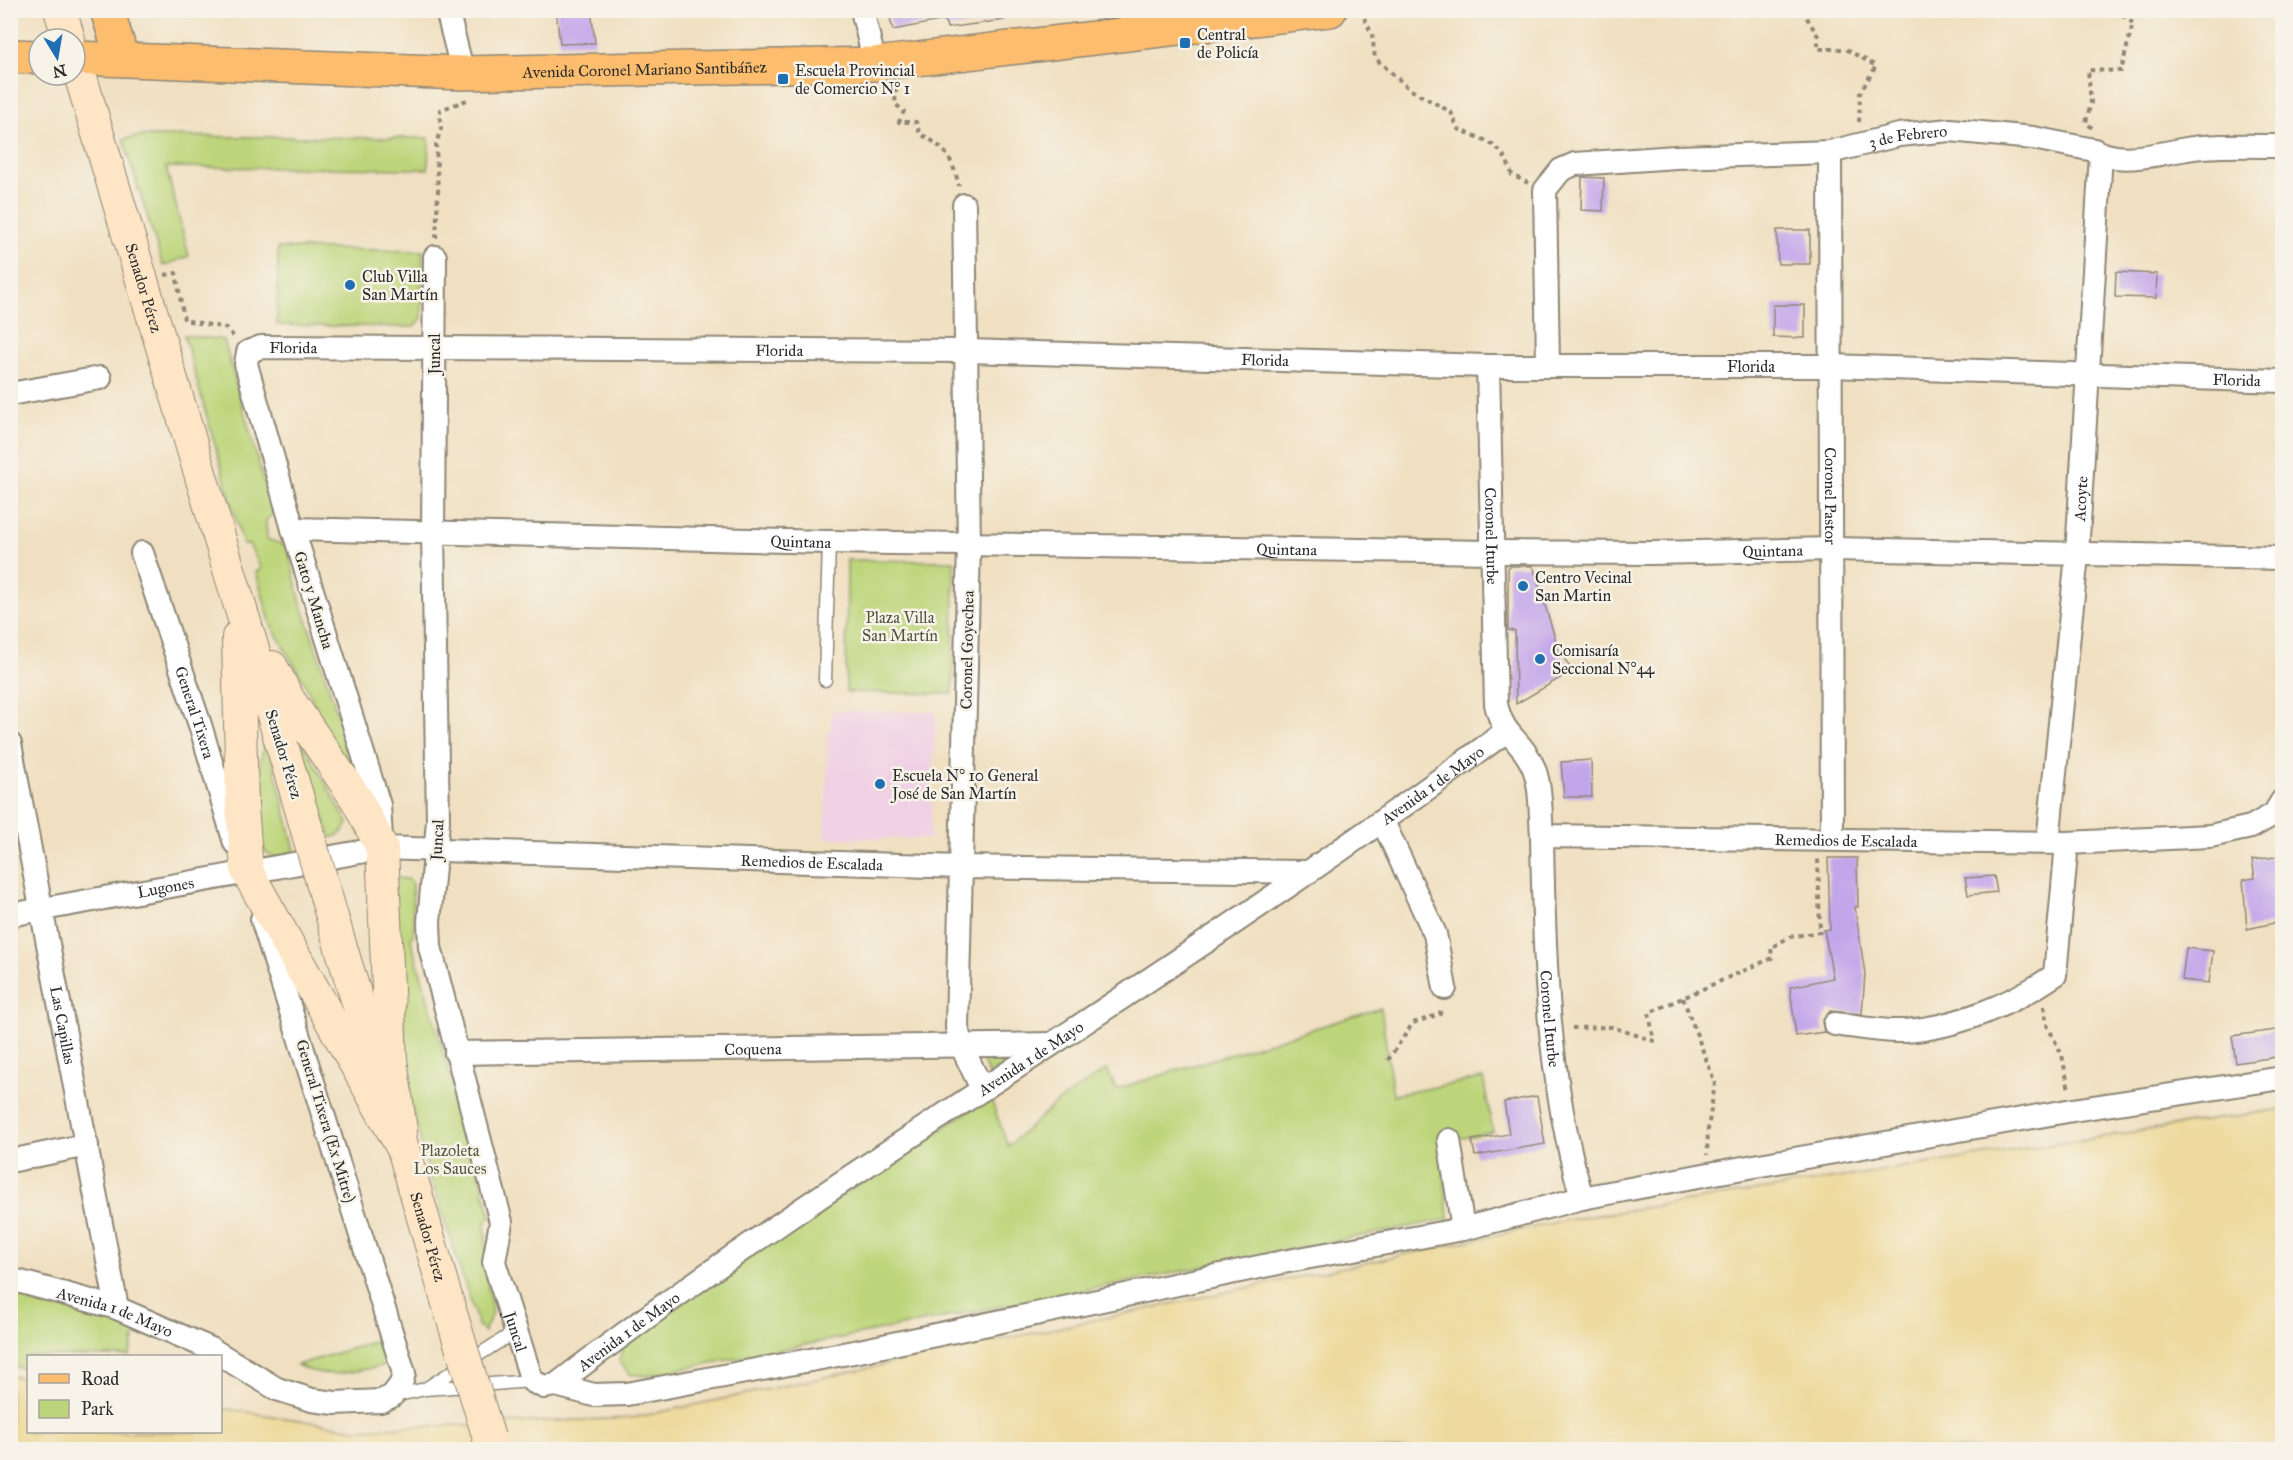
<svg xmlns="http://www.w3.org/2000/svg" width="2293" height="1460" font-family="'IM FELL Great Primer',serif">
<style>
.built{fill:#f0d0e4}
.green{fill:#bdd57a;stroke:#748052;stroke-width:1.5}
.sand{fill:#eeda9e;stroke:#8c8264;stroke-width:1.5}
.building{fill:#c2a6ea}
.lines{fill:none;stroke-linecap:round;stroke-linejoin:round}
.lane-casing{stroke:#8e8676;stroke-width:15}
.street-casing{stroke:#8e8676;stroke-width:26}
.secondary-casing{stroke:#8e8676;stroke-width:34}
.primary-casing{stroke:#8e8676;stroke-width:36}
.path{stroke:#8e8676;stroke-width:4;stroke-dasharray:4.5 4.5;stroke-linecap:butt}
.lane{stroke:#fff;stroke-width:12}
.street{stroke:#fff;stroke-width:22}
.secondary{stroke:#fee5c5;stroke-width:32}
.primary{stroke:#fcbd6e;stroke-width:33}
.secondary-bridge-casing{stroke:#8e8676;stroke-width:34;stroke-linecap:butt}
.secondary-bridge{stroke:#fee5c5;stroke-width:32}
.poi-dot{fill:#1f6fb2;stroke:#f7f3e8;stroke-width:2}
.labels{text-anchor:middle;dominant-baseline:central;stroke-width:5;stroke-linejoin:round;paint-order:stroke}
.poi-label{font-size:16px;fill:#2b2b2b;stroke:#f7f3e8;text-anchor:start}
.street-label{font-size:16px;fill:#2b2b2b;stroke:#f7f3e8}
.park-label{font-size:16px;fill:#50563f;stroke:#f7f3e8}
</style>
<rect width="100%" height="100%" fill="#f7f3e8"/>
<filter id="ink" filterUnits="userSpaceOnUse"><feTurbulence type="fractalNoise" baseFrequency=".0167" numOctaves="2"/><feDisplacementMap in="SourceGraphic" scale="12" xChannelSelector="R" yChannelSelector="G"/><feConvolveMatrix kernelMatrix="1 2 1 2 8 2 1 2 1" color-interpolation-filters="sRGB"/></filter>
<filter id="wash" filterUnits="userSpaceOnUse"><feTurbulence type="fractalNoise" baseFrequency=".008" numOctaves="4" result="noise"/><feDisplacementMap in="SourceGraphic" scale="24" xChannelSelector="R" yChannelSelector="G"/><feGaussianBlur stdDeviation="1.35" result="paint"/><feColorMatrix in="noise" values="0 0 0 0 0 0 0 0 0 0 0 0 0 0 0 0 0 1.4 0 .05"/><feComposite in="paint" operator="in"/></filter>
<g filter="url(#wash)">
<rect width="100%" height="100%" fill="#f0e0c1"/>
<!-- built -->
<path class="built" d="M832,711L936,712L930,839L825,838L828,731H831Z"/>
<!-- green -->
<path class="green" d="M140,136L429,138L428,169L166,167L189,256L163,266L123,139Z
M278,248L423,251L422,318L414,327L277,325Z
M184,335L224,340L273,514L266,520L267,539L287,546L299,596L365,798L358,799L304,682L271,625L256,572L261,569L249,544L243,545Z
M847,560L954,561L953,694L846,692Z
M297,732L348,823C345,832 339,836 330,838Z
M267,737L295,851L284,859C274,858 266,855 261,846C249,828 259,757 267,737Z
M393,878L408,879L412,883L414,930L411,940L491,1217L485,1223L488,1286L492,1314L484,1332L478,1325L428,1169L409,1098Z
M1381,1008L1393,1095L1483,1078L1493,1132L1442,1142L1448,1219L646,1376L629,1374L619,1360L623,1347L706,1285L990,1097L1008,1146L1055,1104L1107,1069L1116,1089Z
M981,1054H1019L988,1075Z
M10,1294L140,1320L129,1356H28V1369L11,1366Z
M380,1340L387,1365C354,1371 328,1381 297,1365Z"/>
<!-- sand -->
<path class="sand" d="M2282,1109V1449L11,1450L10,1376L28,1378V1432H220L221,1408L356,1429L632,1418L1572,1219Z"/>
<g id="blocks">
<!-- building -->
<path class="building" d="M556,10H591L595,43L560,44Z
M888,10H1002L1003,20L947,28L945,20L893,30Z
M1582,177L1604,178L1603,211L1581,210Z
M1777,230H1810V264H1778Z
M2116,272L2157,274L2156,298L2115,297Z
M1773,305H1805V338L1773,337Z
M1512,566H1533L1558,648L1572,671L1516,704L1515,631L1508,630V567Z
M1591,760L1592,797H1564L1561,762Z
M2283,856V921L2247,929L2243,880L2255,878L2252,860Z
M1828,858H1857L1858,907H1855L1865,974L1862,1014L1830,1011L1822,1022L1824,1032L1796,1036L1790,987L1833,978L1824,930L1830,929Z
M1994,876L1997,892L1968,895L1965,878Z
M2186,948L2213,951L2209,983L2182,980Z
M2283,1029V1056L2236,1063L2232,1036Z
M1537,1096L1545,1144L1475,1156L1472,1140L1509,1134L1504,1102Z"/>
</g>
</g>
<g filter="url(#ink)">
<use href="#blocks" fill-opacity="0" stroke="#8e8676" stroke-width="1.5"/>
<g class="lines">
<defs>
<path id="lane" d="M825,680L829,542
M516,1331L425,1389L532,1381
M394,1396L425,1389"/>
<g id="street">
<path d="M447,10L463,73"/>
<path d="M862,10L875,64"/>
<path id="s1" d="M1830,152L1832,839"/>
<path d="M964,205L969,544L957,1027L961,1045L982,1089"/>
<path id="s2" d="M435,257L433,533L438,821L429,922L430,947L501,1222L494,1262L532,1381L544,1387L556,1385C716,1262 884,1154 1052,1044C1205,943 1358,841 1505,732"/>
<path id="s3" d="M1548,364L1545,190L1561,170L1575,164L1676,157L1830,152L1899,135L1950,130L2033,138L2094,150C2124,168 2170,149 2203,147C2229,145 2256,146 2282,146"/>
<path id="s4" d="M1488,366L1496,704C1503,736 1518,737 1531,762C1542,782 1540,813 1542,836L2067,843L2210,836L2251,827L2274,814L2282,801"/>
<path d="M10,394L100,378"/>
<path id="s5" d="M293,529L829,542L1493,552L1652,553L1833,549L2282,558"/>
<path id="s6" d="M142,553L201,728L235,843"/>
<path id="s7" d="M10,744L117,1308"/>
<path d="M1383,822L1435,934L1445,988"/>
<path id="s8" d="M1542,836C1544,960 1547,1077 1582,1198"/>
<path id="s9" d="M381,838L379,805L293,529L246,364L248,352L261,347L968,351L1488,366H1830L2282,381"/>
<path id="s10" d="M2048,842L2077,555L2101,154"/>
<path id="s11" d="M10,915L382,848L961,867L1306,872"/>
<path d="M1835,1024C1858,1027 1881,1032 1904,1031C1956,1028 2012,1004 2055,975L2067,843"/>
<path id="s12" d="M456,1053L1051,1044"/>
<path d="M1449,1140L1463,1229"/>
<path d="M10,1161L87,1145"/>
<path id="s13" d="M10,1279L117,1308L211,1349L277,1389L312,1400L335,1403L381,1401L392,1396L401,1384L404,1373L262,919"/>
<path d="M556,1385L594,1395L627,1394L859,1351L1283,1262L1463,1229L1582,1198L1709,1174L2073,1110L2282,1078"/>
</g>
<g id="secondary">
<path d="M60,10L69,39"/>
<path id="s14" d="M75,58L296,792"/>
<path d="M238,637L242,805L247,871L403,1149"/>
<path d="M272,667L289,700L357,800L382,848L391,1059L401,1131"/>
<path d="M339,941L381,1078"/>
<path id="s15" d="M398,1131L446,1297"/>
</g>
<g id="primary">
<path d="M107,10L118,45L116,59"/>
<path d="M10,56L39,57"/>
<path id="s16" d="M75,58L463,73L875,64L1330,10"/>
</g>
</defs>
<!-- lane casing -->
<use href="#lane" class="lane-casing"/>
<!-- street casing -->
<use href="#street" class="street-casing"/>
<!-- secondary casing -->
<use href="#secondary" class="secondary-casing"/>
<!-- primary casing -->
<use href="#primary" class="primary-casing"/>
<!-- path -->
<path class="path" d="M1360,10L1372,34L1375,58L1411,90L1451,112L1458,129C1486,141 1503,143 1512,175L1528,183
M1802,10L1818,36V49H1846L1876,66L1860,93L1859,125
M896,88L895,104L904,111L899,122H916L920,134C946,147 952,158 959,186
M2092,128L2086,122L2091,103L2088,70L2121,71L2133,23L2115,10
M436,238L438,193L436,144L441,129L440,110L467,100
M165,275L176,273L184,320L226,328L235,338
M1683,998L1715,1083L1708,1129L1707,1155
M2044,1006L2047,1025L2062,1055L2069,1090
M1572,1028L1612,1027L1654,1041L1649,1013L1772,958L1771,948L1789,937L1820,932L1818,858
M1388,1060L1413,1023L1440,1014L1441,1007"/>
<!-- lane -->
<use href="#lane" class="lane"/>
<!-- street -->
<use href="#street" class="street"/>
<!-- secondary -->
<use href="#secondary" class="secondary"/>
<!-- primary -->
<use href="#primary" class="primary"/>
<defs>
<path id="secondary-bridge" d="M296,792L339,941
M446,1297L489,1438"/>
</defs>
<!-- secondary-bridge casing -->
<use href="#secondary-bridge" class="secondary-bridge-casing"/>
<!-- secondary-bridge -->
<use href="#secondary-bridge" class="secondary-bridge"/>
</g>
</g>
<!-- markers -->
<g class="poi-dot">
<rect x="1179" y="37" width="12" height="12" rx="3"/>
<rect x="777" y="73" width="12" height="12" rx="3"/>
<circle cx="350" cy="285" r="6"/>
<circle cx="1523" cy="586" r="6"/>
<circle cx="1540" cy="659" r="6"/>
<circle cx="880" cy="784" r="6"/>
</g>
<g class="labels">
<!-- poi labels -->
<g class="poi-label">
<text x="1197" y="34">Central<tspan x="1197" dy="18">de Policía</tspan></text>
<text x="795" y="70">Escuela Provincial<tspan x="795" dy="18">de Comercio N° 1</tspan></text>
<text x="362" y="276">Club Villa<tspan x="362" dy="18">San Martín</tspan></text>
<text x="1535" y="577">Centro Vecinal<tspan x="1535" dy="18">San Martin</tspan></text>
<text x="1552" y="650">Comisaría<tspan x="1552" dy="18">Seccional N°44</tspan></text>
<text x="892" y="775">Escuela N° 10 General<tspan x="892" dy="18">José de San Martín</tspan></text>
</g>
<!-- street labels -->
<g class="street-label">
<text stroke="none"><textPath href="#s16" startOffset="570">Avenida Coronel Mariano Santibáñez</textPath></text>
<text stroke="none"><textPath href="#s3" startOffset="550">3 de Febrero</textPath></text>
<text stroke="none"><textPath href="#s14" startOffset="240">Senador Pérez</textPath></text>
<text stroke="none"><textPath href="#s9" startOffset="552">Florida</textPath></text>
<text stroke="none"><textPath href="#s9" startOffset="1038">Florida</textPath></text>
<text transform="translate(434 354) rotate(-90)">Juncal</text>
<text stroke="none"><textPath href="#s9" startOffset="1524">Florida</textPath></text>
<text stroke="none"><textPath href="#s9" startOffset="2010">Florida</textPath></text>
<text stroke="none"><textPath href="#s9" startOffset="2496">Florida</textPath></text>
<text stroke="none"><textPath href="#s1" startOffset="344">Coronel Pastor</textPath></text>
<text stroke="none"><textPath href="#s10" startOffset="345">Acoyte</textPath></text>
<text stroke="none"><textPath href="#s4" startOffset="170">Coronel Iturbe</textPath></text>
<text stroke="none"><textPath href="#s5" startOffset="508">Quintana</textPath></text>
<text stroke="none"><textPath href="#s5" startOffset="994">Quintana</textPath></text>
<text stroke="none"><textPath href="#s5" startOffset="1480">Quintana</textPath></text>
<text transform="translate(314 600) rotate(73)">Gato y Mancha</text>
<text transform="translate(967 650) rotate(-89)">Coronel Goyechea</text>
<text stroke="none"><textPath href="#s6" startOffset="168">General Tixera</textPath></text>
<text transform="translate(284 754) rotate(73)">Senador Pérez</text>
<text stroke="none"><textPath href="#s2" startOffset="2228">Avenida 1 de Mayo</textPath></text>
<text stroke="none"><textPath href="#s4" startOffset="786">Remedios de Escalada</textPath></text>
<text transform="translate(437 840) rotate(-87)">Juncal</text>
<text stroke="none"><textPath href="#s11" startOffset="808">Remedios de Escalada</textPath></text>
<text stroke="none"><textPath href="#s11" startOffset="158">Lugones</textPath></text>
<text stroke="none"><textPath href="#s8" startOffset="183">Coronel Iturbe</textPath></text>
<text stroke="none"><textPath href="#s7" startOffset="286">Las Capillas</textPath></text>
<text stroke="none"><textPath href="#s12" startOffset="297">Coquena</textPath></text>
<text stroke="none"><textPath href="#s2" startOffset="1742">Avenida 1 de Mayo</textPath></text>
<text transform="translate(326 1121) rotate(73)">General Tixera (Ex Mitre)</text>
<text stroke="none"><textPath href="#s15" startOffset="110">Senador Pérez</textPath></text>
<text stroke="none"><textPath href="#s13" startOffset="110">Avenida 1 de Mayo</textPath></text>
<text stroke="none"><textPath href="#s2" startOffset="1088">Juncal</textPath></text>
<text stroke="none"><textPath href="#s2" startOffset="1256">Avenida 1 de Mayo</textPath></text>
</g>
<!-- park labels -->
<g class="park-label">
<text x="900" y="617">Plaza Villa<tspan x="900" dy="18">San Martín</tspan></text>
<text x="450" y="1150">Plazoleta<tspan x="450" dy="18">Los Sauces</tspan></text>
</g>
</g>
<!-- margin -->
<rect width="2293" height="1460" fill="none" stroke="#f7f3e8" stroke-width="36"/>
<!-- legend -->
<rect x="27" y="1355" width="195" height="78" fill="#f7f3e8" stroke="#a5a39c" stroke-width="1.5"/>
<rect x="39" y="1374" width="30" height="9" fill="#fcbd6e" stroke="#a5a39c" stroke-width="1.5"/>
<text x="81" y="1385" font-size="18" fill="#2b2b2b">Road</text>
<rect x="39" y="1400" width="30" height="18" fill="#bdd57a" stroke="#a5a39c" stroke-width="1.5"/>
<text x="81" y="1415" font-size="18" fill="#2b2b2b">Park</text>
<!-- north arrow -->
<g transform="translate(57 57) rotate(169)"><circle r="28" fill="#f7f3e8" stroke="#a5a39c" stroke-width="1.5"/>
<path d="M0-4.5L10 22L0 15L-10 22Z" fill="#1f6fb2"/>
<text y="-9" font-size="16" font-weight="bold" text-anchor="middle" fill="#2b2b2b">N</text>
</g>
</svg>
